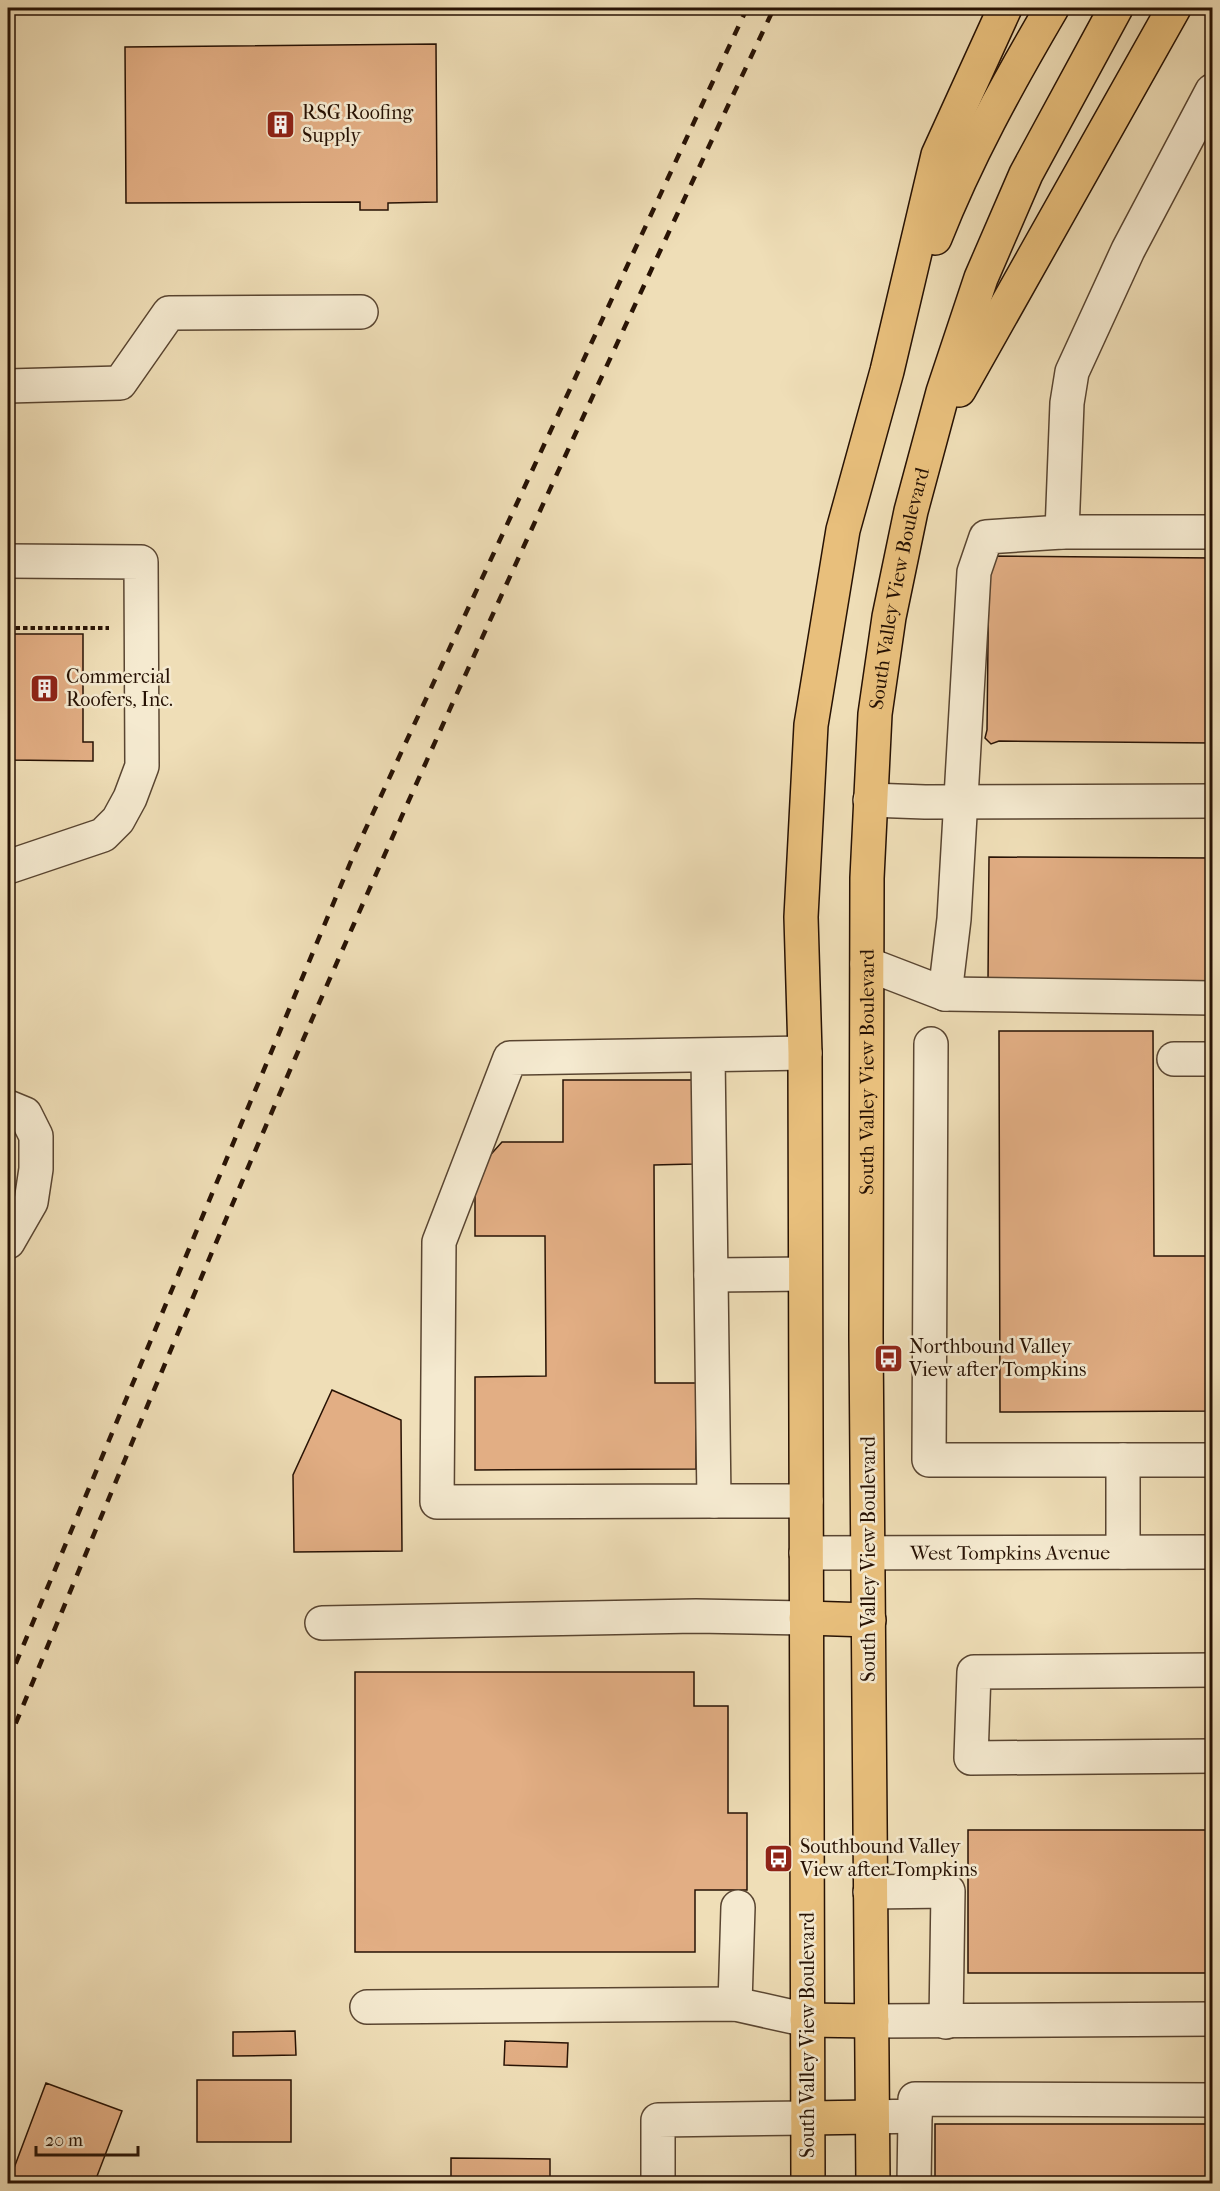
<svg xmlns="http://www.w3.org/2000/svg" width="1220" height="2191" font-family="'IM FELL French Canon',serif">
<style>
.building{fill:#e2ae84;stroke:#271204;stroke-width:1.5}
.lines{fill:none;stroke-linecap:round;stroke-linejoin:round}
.minor-casing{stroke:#594531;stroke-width:36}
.major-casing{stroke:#271204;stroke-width:36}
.path{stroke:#271204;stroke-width:4;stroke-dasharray:4.5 3;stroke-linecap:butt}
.minor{stroke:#f5ead0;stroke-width:33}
.major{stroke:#e8bf7c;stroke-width:33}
.rail{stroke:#271204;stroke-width:4.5;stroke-dasharray:10 10;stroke-linecap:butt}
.labels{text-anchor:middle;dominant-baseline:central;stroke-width:5;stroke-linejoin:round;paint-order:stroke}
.poi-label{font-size:20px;fill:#271204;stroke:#f5ead0;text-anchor:start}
.street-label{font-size:20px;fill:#271204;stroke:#f5ead0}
</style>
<rect width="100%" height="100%" fill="#efdeb7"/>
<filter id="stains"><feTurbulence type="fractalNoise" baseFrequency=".00333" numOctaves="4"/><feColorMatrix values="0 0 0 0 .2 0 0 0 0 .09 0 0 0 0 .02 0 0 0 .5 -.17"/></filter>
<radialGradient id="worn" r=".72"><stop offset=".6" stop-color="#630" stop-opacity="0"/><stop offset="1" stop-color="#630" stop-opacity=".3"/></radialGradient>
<!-- building -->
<path class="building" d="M436,44L437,202L388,203V210H360V202L126,203L125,47Z
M989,556L1212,558V743L999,741L991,744L985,738L987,730Z
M8,634H83V742H93V761L8,760Z
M989,857L1212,858V983L988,981Z
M999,1031H1153L1154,1256H1212V1411L1000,1412Z
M563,1080H693V1164L654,1165L655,1383H696V1469L475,1470V1377L546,1376L545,1236H475V1172L502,1142H563Z
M332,1390L401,1420L402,1551L294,1552L293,1475Z
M355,1672H694V1706H728V1813H747V1890H695V1952H355Z
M968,1830H1212V1973H968Z
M295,2031L296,2055L233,2056V2032Z
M505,2041L568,2043L567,2067L504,2065Z
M197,2080H291V2142H197Z
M46,2083L122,2111L94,2184H8Z
M935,2124H1212V2184H935Z
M451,2158L550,2159V2184H451Z"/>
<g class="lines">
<defs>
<g id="minor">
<path d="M8,386L120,383L169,313L361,312"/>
<path d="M1062,532L1067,403L1072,372L1128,250L1212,91"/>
<path d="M8,561L141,562L142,766L130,798L118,820L103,835L8,867"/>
<path d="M870,800L925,802L1212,801"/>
<path d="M867,964L945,994L1212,998"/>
<path d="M945,994L954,919L974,572L986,537L1062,532H1212"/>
<path d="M931,1044L929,1460H1212"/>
<path d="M708,1056L714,1501L437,1502L439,1242L510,1058L805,1053"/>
<path d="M1174,1059H1212"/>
<path d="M8,1107L25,1114L36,1136V1169L31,1202L8,1242"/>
<path d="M711,1275L805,1274"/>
<path d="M1123,1460V1552"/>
<path d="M714,1501H806"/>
<path id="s1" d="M806,1553L1212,1552"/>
<path d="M322,1623L696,1616L806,1618"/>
<path d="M1212,1670L974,1672L971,1758L1212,1756"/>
<path d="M870,1892L948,1891L946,2022"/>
<path d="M735,2004L738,1907"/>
<path d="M367,2007L735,2004L807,2020"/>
<path d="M872,2021L1212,2019"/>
<path d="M872,2117L915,2116V2099L1212,2100"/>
<path d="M658,2184V2120L808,2118"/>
<path d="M914,2184L915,2116"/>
</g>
<g id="major">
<path d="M935,238C967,157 1008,83 1052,8"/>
<path d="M959,390L1174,8"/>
<path d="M806,1618L869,1620"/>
<path d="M807,2020L872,2021"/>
<path d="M808,2118L872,2117"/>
<path d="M808,2184L805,1053L801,917L811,725L843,530L887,371L938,155L1005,8"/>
<path id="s2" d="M873,2184L866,1337L867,878L875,714L889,617L911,511L943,392L981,278L1026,174L1116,8"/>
</g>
</defs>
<!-- minor casing -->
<use href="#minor" class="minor-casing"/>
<!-- major casing -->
<use href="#major" class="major-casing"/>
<!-- path -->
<path class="path" d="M8,628H109"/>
<!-- minor -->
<use href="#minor" class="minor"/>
<!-- major -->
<use href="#major" class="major"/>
<!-- rail -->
<path class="rail" d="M8,1682L354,854L747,8
M8,1742C122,1466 236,1190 357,917C492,612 632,309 774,8"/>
</g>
<!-- icons -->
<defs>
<symbol id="building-square" viewBox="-11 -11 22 22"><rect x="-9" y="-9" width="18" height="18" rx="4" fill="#8f2418" stroke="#f5ead0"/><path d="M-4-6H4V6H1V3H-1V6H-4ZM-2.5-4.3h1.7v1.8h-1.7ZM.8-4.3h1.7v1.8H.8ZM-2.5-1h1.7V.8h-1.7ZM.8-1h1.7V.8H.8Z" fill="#fff"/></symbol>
<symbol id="bus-square" viewBox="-11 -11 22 22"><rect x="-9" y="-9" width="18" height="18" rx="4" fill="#8f2418" stroke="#f5ead0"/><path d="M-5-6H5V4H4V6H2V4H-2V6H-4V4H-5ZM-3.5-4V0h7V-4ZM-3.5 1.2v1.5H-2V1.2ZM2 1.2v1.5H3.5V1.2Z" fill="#fff"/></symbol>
</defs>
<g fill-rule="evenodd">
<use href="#building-square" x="264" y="108" width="33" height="33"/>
<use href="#building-square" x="28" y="672" width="33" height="33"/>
<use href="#bus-square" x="872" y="1342" width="33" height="33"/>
<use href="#bus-square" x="762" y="1842" width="33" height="33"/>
</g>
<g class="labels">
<!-- poi labels -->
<g class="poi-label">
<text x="302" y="112">RSG Roofing<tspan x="302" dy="23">Supply</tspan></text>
<text x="66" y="676">Commercial<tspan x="66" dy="23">Roofers, Inc.</tspan></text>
<text x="909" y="1346">Northbound Valley<tspan x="909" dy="23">View after Tompkins</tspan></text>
<text x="800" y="1846">Southbound Valley<tspan x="800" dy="23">View after Tompkins</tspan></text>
</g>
<!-- street labels -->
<g class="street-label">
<text stroke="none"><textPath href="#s2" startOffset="1598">South Valley View Boulevard</textPath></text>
<text stroke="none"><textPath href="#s2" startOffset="1112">South Valley View Boulevard</textPath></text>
<text stroke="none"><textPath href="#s1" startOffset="204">West Tompkins Avenue</textPath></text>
<text transform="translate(868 1559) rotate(-90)">South Valley View Boulevard</text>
<text transform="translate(807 2035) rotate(-90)">South Valley View Boulevard</text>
</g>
</g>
<!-- margin -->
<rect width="1220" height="2191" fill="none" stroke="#efdeb7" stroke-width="30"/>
<rect x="9" y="9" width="1202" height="2173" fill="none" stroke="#271204" stroke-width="3"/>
<rect x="15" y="15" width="1190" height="2161" fill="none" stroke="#271204" stroke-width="1.5"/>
<!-- scale -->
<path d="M36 2146v9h102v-9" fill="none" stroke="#271204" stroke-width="3"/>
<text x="45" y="2146" font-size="18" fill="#271204" stroke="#f5ead0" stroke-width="4.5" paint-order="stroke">20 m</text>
<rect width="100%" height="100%" filter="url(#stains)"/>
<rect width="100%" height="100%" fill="url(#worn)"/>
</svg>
